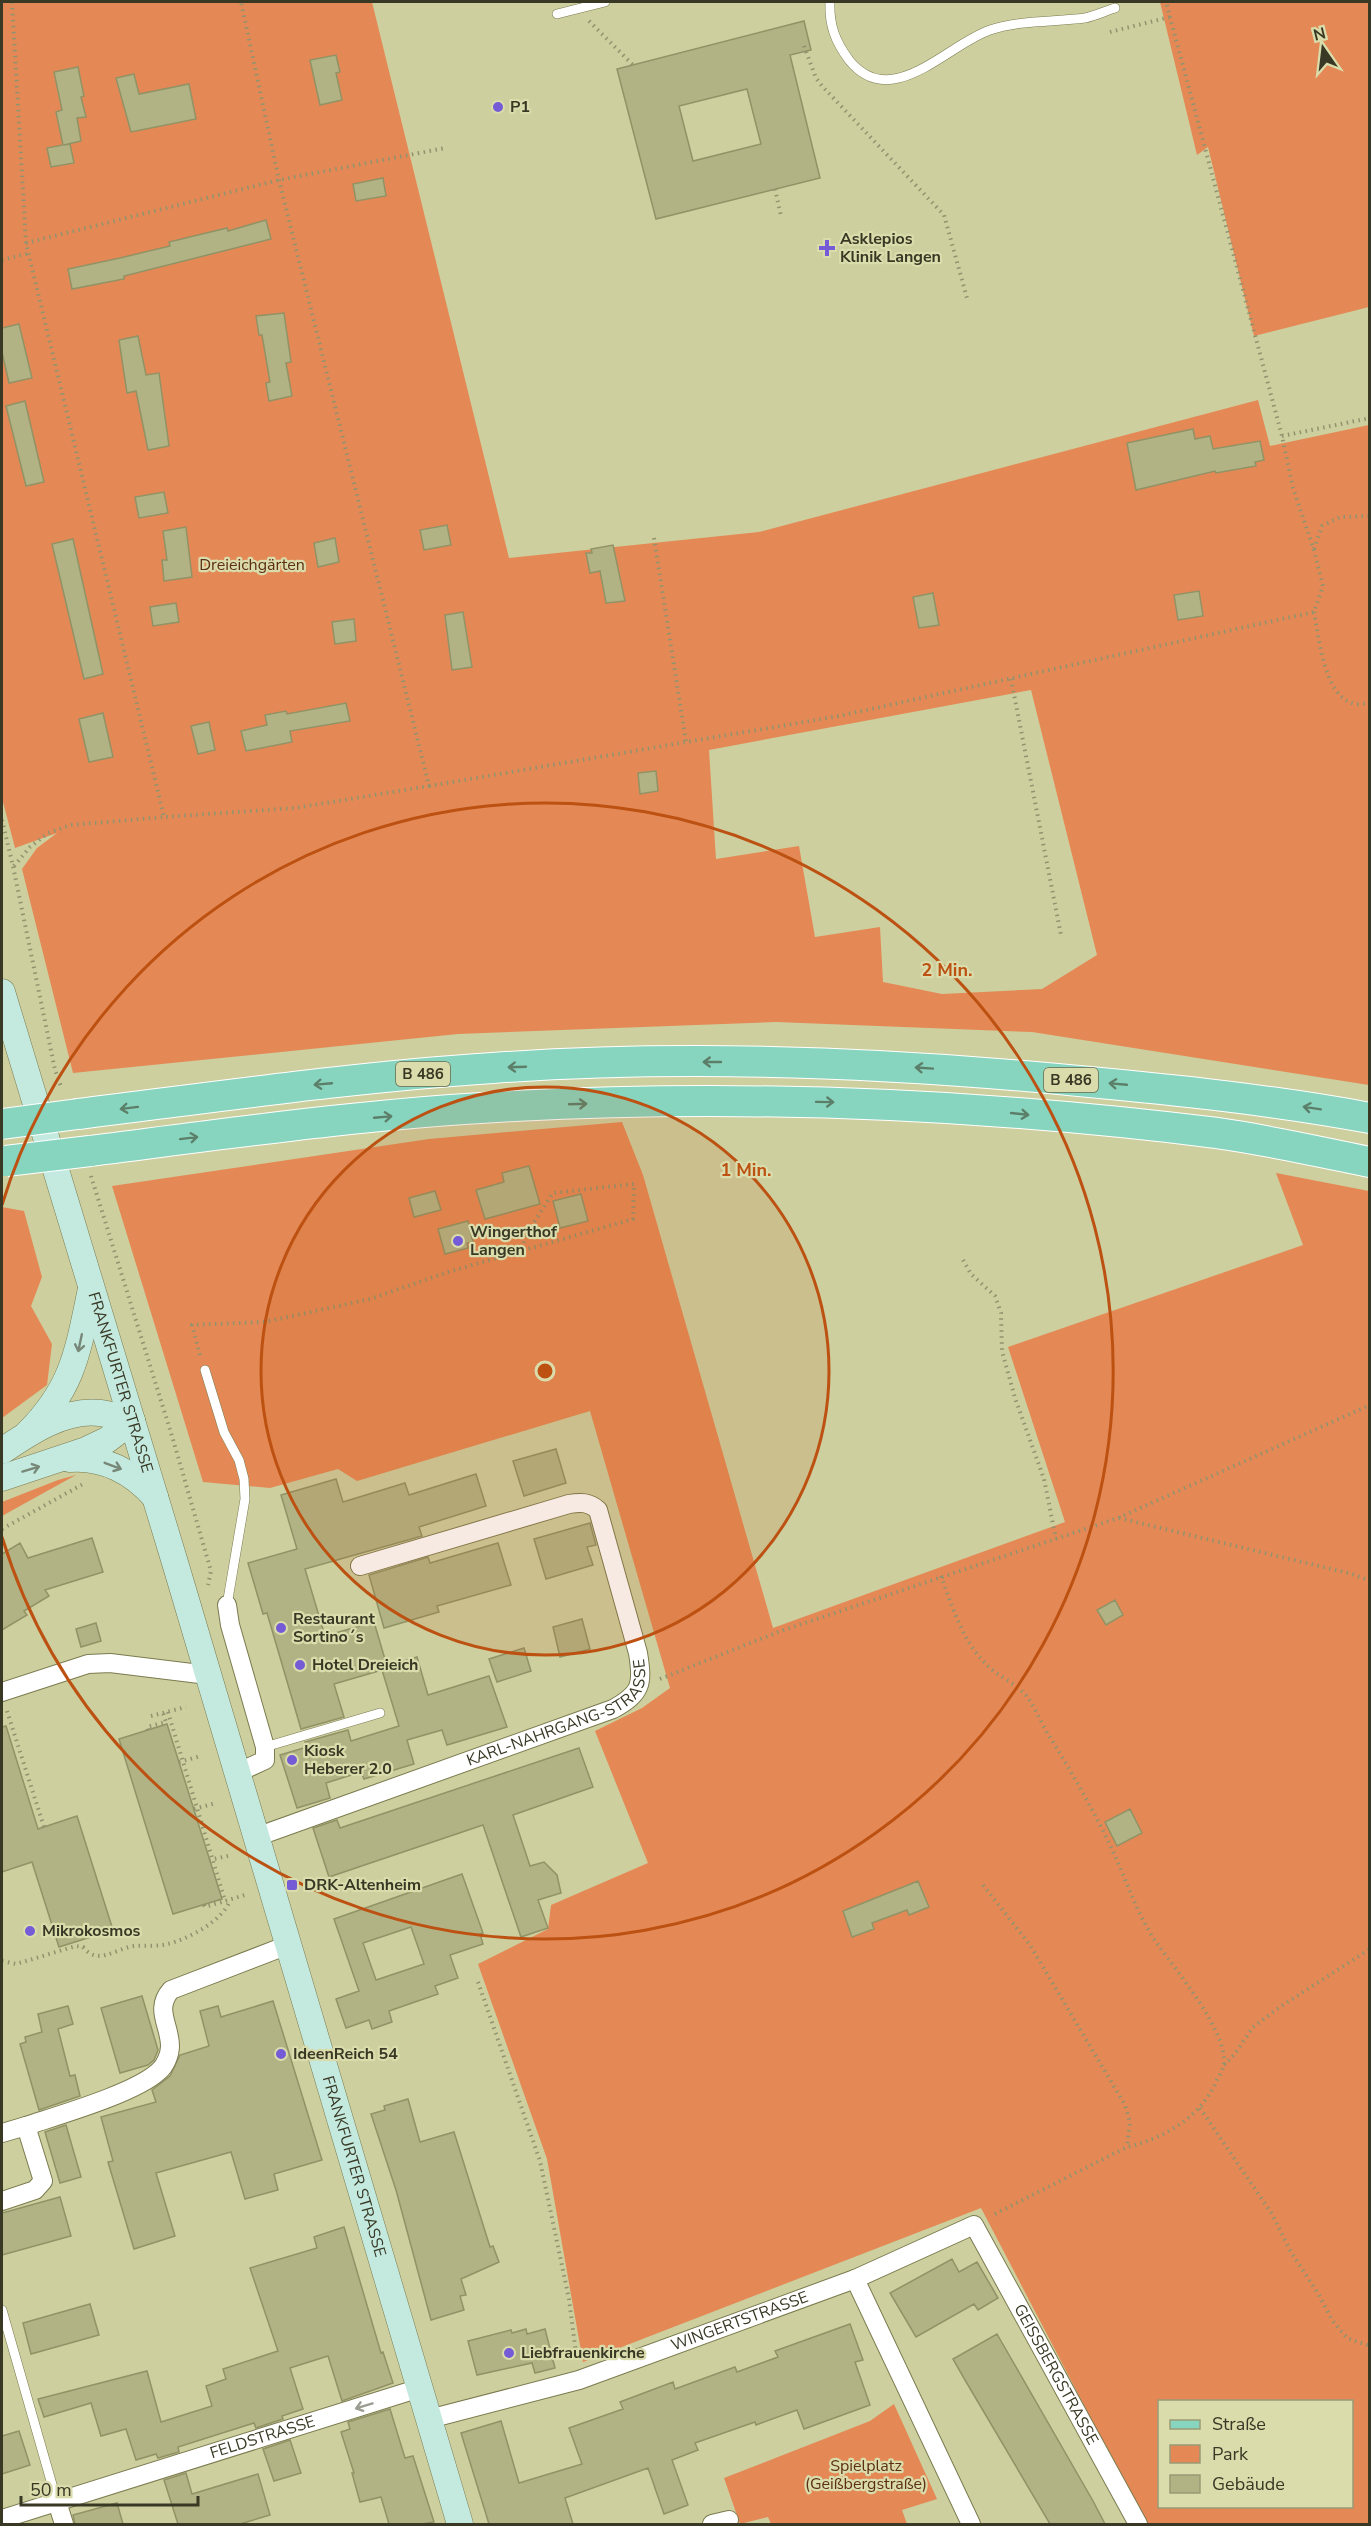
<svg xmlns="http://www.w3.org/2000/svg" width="1371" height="2526" font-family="'Nunito Sans',sans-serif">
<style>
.green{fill:#e48955;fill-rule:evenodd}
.building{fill:#b2b384;stroke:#919265;stroke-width:1.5;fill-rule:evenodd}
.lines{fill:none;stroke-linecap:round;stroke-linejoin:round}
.lane-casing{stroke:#7b7b4f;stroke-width:10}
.street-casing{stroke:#7b7b4f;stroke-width:20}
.secondary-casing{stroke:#7b7b4f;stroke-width:27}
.primary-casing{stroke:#fff;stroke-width:32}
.path{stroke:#92936e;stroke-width:4;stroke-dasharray:1.5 4.5;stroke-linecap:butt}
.lane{stroke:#fff;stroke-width:9}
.street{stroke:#fff;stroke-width:18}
.secondary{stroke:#c4eadf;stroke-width:26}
.primary{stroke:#88d5bf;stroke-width:30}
.primary-bridge-casing{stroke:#fff;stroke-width:32;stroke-linecap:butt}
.primary-bridge{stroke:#88d5bf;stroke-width:30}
.oneway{stroke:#5c7f6a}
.oneway2{stroke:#778879}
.oneway3{stroke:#9c9c92}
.ring{fill:none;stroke:#bc5112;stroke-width:3}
.poi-dot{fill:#755bd6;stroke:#dadcab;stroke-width:2}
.labels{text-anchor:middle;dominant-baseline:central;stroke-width:4.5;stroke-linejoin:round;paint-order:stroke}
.shield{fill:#dadcab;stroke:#69694d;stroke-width:1.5}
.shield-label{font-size:15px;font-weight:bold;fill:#383825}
.poi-label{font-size:16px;font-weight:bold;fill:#383825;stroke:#dadcab;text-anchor:start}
.park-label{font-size:16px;fill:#5c2f14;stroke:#dadcab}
.street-label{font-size:16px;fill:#383825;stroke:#dadcab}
.centre{fill:#bc5112;stroke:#dadcab;stroke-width:3}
.ring-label{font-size:18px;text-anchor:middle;font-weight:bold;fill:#bc5112;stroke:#dadcab;stroke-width:4.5;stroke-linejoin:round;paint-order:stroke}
</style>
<rect width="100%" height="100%" fill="#cdcf9f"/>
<!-- green -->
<path class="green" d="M2,2H372L509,558L759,532L1258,400L1270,446L1369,425V1085L1032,1032L776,1022L458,1034L73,1073L22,869L37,848L57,833L15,848L2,798ZM1031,690L1097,955L1042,989L942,994L883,982L880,927L815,937L799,846L716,859L709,750Z
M1160,2H1369V307L1254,336L1208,147L1197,155Z
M622,1122L643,1175L773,1628L1065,1522L1008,1347L1303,1245L1276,1173L1369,1191V2524H1146L981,2208L583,2362L547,2159L478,1964L548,1929L551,1905L648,1863L595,1731L642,1708L670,1688L590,1411L357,1481L338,1469L270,1488L203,1482L112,1186L429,1139ZM1160,2402H1352V2506H1160Z
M2,1207L24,1211L42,1277L31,1306L52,1344L47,1385L2,1418Z
M76,1475L2,1516V1502L58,1480Z
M894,2404L937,2499L902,2510L907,2524H771L768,2517L740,2524L724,2478L870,2421Z"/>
<!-- building -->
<path class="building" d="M804,21L811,50L790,55L820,178L656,219L617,69ZM747,89L761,144L693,161L679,106Z
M336,55L340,72L336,73L342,100L320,105L310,60Z
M78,67L84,96L81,97L86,117L77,118L81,141L64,145L70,144L74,163L51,167L47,148L63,145L56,112L62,110L54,72Z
M134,74L139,94L189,84L196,119L131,132L116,78Z
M383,178L386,196L356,201L353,184Z
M266,220L271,239L124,276V279L72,289L68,269L120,258L170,246L169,242L227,228L228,231Z
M284,313L291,362L286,363L292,396L269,401L266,383L270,382L262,335H259L256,316Z
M19,324L32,378L9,383L2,352V328Z
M138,336L146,375L159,373L169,446L148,450L136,391L127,393L119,340Z
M25,401L44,482L26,486L6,406Z
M1193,429L1195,439L1210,436L1213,449L1260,441L1264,460L1255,462L1256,466L1216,473L1215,471L1136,490L1127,443Z
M164,492L168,513L139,518L135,497Z
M447,525L451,545L424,550L420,530Z
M186,527L192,577L164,581L162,560H167L163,531Z
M335,538L339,562L318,567L314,543Z
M73,539L103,674L84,679L52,544Z
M613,545L625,601L606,603L600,571L590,573L586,553H592L591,549Z
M1199,591L1203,616L1178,620L1174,595Z
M933,593L939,625L919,628L913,597Z
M176,603L179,622L153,626L150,607Z
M463,612L472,667L452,670L445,615Z
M354,619L356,641L335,644L332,622Z
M346,703L350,721L290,731L292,742L246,751L241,731L267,725L265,715L286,711L287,714Z
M103,713L113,757L89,762L79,719Z
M209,722L215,750L198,754L191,726Z
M656,771L658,791L640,794L638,773Z
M529,1166L540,1204L485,1219L476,1190L504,1182L502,1173Z
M435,1191L441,1210L414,1217L409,1198Z
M581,1194L588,1221L560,1228L553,1201Z
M468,1221L473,1242L467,1243L468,1248L445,1254L438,1229Z
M556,1449L566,1483L524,1496L513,1461Z
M476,1474L486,1506L419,1527L422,1536L305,1569L325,1636L374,1622L387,1666L417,1657L428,1695L489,1676L507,1727L447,1745L442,1730L407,1740L414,1764L364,1779L361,1772L326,1783L330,1798L297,1808L280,1755L307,1747L305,1742L348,1730L351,1741L399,1726L382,1670L334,1684L344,1717L301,1729L267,1613L263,1614L248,1563L297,1549L281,1495L336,1479L343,1502L405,1483L409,1495Z
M590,1523L596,1545L587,1547L593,1565L546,1579L534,1539Z
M92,1538L103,1572L45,1590L49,1596L24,1611L27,1615L2,1630V1554L20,1543L28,1558Z
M498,1543L511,1585L437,1606L439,1612L384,1628L369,1575L428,1557L430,1563Z
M1115,1600L1123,1615L1106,1625L1097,1610Z
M582,1619L590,1649L560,1657L553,1627Z
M96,1623L101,1641L81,1647L76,1629Z
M524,1648L531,1671L497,1682L489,1659Z
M167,1724L222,1899L173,1914L119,1739Z
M6,1726L38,1829L77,1816L113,1930L59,1947L32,1862L2,1872V1727Z
M579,1748L593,1787L513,1815L530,1866L544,1862L557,1875L561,1893L538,1900L548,1928L521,1937L483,1825L329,1877L313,1828L337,1820L340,1828Z
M1130,1809L1142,1833L1117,1846L1105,1822Z
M462,1874L483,1933L480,1934L483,1944L450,1955L458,1978L435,1986L438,1994L389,2011L392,2022L372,2029L369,2020L346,2028L336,1999L359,1991L334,1919ZM411,1927L424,1964L376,1980L363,1943Z
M918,1881L929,1907L909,1915L907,1910L872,1923L874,1929L852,1937L843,1911Z
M142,1996L158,2050L154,2060L148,2065L120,2073L101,2008Z
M273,2001L322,2160L274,2174L278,2190L245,2199L231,2152L156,2173L175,2236L134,2249L108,2162L113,2161L101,2117L156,2102L152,2090L170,2076L180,2055L209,2046L200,2011L218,2006L221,2017Z
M68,2006L73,2024L58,2029L70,2076L75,2075L80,2096L39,2110L20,2044L26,2042L25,2037L42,2032L38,2014Z
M408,2099L420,2142L454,2132L490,2247L493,2246L499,2262L461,2279L466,2295L460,2296L464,2310L431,2320L396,2190L371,2114L385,2110L384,2106Z
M66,2125L81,2177L60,2183L45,2132Z
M60,2197L71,2236L2,2255V2213Z
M344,2227L381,2353L383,2352L393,2383L342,2401L328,2356L290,2368L303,2409L282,2416L283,2419L256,2428L254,2423L178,2447L179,2452L158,2458L156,2454L136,2460L126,2429L101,2436L91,2403L44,2417L38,2399L147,2371L161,2422L212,2406L206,2386L226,2379L223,2369L278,2351L250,2268L317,2248L314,2237Z
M952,2259L959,2272L977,2262L998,2298L978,2310L974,2304L916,2337L890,2293Z
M90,2304L99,2335L31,2354L23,2323Z
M850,2324L863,2360L855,2362L870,2405L804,2429L797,2410L756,2425L755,2422L695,2443L698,2450L672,2460L688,2505L664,2514L648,2468L565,2498L573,2524H489L461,2433L501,2421L519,2483L582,2464L569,2428L623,2409L620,2402L673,2382L675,2389L735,2367L737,2372L778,2357L775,2351Z
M526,2329L527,2334L545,2329L555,2368L535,2373L532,2363L477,2375L468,2341L511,2330L512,2333Z
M997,2334L1093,2501L1105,2524H1050L965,2380L953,2359Z
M390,2409L405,2458L413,2456L434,2522L422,2524H389L381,2497L360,2502L352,2473H354L341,2432L350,2429L348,2422Z
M19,2431L30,2465L2,2474V2436Z
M290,2440L301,2473L274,2481L263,2449Z
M186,2473L192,2494L258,2474L270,2515L240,2524H178L164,2480Z
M117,2503L123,2524H75L73,2515Z"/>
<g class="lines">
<defs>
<path id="lane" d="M830,2C829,25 835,41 849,60C891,113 948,44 990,30C1020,20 1054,22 1085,18C1095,16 1105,11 1115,8
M557,14L605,2
M205,1370L224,1432L239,1460L244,1479L245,1499L227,1605
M265,1747L380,1713
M2,2310L57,2502"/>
<g id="street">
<path d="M227,1605L230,1625L265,1747V1760L237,1773"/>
<path d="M2,1692L88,1664L110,1663L208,1675"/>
<path id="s1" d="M256,1837L613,1709C642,1693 643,1684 638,1653L598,1510C589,1502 581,1502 569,1504L360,1566"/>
<path d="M26,2126C59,2115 136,2093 159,2071C165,2066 170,2055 170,2046C170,2025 154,2009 171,1990L288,1945"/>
<path d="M2,2133L26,2126L43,2181L35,2190L2,2201"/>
<path d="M855,2279L971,2524"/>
<path id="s2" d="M429,2419L579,2380L855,2279L974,2225L1138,2524"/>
<path d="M57,2502L64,2524"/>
<path id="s3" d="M2,2519L420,2388"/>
<path d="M712,2524L729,2520"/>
</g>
<g id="secondary">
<path id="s4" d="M2,992L176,1566L460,2524"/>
<path d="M28,1433C74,1387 78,1350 91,1289"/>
<path d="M2,1451C30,1432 64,1409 100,1413C111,1414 122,1418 132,1421"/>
<path d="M69,1459C103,1456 133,1472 155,1497"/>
<path d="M2,1478L86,1450L107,1440L132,1421"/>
</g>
<path id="primary" d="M78,1114C216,1097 354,1077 493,1068C688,1054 884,1062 1079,1081C1176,1090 1273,1100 1370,1118
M90,1151C231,1133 372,1113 514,1106C749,1094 984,1104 1217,1133C1268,1140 1319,1152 1370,1162"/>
</defs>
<!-- lane casing -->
<use href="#lane" class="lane-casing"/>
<!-- street casing -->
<use href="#street" class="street-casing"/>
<!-- secondary casing -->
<use href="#secondary" class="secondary-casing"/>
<!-- primary casing -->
<use href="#primary" class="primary-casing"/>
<!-- path -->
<path class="path" d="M12,2L26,243L164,817L295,808L429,786L279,180L241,2
M589,21L633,65
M1110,32L1170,17
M804,46L816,78L822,86L944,215L967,298
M775,189L781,216
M26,243L279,180L445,148
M2,260L30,253
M1282,436L1370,418
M654,538L686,742
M1314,549L1322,526L1340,517L1370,516
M1314,612C1319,637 1324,698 1355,704C1360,705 1365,703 1370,703
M1011,679L1061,935
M429,786L839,716L1314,612L1323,586L1314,550L1293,488L1282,436L1166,2
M2,820L13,866L55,1070L62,1089
M14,866L30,847L48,833L71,825L164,817
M91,1176L172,1436L211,1571L208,1585
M963,1260L971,1274L995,1296L1001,1313L1002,1351L1015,1398L1044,1479L1056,1539
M200,1355L192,1325L265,1322L370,1299L448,1272L633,1219L634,1184L553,1193L525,1236L522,1252
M1119,1518L1352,1574L1370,1581
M2,1529L85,1483
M941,1576C952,1606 963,1642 986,1664C998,1677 1018,1684 1028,1698C1036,1709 1041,1723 1048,1734C1074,1776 1099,1819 1119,1865C1131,1893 1141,1922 1159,1946C1178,1973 1226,2030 1224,2063C1223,2069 1220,2075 1217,2080C1201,2117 1165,2138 1127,2147L991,2216
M660,1679L778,1632L1118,1518L1370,1405
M7,1711L44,1827
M168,1712L225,1901L245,1895
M151,1716L186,1707
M148,1730L147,1727L166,1722L163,1713
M179,1762L201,1756
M194,1809L216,1803
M209,1860L232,1855
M983,1885L1030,1945L1125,2105L1130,2122L1127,2147
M204,1905L205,1907L225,1901
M2,1961L16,1964L76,1946L83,1947C98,1966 114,1949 134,1946C145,1945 156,1947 167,1944C187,1940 224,1920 230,1900
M478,1982L540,2161L569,2299L577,2361
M1224,2065L1234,2055L1253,2027L1280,2007L1370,1949
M1200,2108L1272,2214L1291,2252L1319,2295L1332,2320L1347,2338L1370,2346"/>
<!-- lane -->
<use href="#lane" class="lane"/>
<!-- street -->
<use href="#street" class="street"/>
<!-- secondary -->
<use href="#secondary" class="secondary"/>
<!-- primary -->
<use href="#primary" class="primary"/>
<defs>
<path id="primary-bridge" d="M2,1124L78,1114
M6,1161L90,1151"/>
</defs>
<!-- primary-bridge casing -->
<use href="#primary-bridge" class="primary-bridge-casing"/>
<!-- primary-bridge -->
<use href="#primary-bridge" class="primary-bridge"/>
</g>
<!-- one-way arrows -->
<defs><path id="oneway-shaft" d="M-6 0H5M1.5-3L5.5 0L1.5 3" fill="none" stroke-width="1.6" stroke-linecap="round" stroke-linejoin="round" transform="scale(1.5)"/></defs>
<g class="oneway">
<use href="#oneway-shaft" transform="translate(712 1062) rotate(180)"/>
<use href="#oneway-shaft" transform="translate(517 1067) rotate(178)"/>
<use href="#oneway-shaft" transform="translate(924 1068) rotate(-176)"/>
<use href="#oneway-shaft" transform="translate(323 1084) rotate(175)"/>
<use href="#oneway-shaft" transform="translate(1118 1084) rotate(-175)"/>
<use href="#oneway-shaft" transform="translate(825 1102) rotate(1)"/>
<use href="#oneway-shaft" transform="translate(578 1104) rotate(-2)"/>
<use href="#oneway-shaft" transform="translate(129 1108) rotate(173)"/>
<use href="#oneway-shaft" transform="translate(1312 1108) rotate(-171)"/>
<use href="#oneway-shaft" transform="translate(1020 1114) rotate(6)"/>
<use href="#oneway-shaft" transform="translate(383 1117) rotate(-5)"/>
<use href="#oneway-shaft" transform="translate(189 1138) rotate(-7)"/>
</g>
<g class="oneway2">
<use href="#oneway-shaft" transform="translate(80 1343) rotate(102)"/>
<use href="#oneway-shaft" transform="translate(113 1466) rotate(21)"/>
<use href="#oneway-shaft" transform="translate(31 1469) rotate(-17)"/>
</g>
<use class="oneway3" href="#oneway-shaft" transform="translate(364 2406) rotate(163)"/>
<!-- distance rings -->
<circle cx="545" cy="1371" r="284" fill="#bc5112" fill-opacity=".12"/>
<g class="ring">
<circle cx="545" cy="1371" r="284"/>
<path d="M2 1205A568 568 0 1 1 2 1537"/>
</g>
<!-- markers -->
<g class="poi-dot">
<circle cx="498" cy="107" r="6"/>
<path d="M824 239h6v6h6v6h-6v6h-6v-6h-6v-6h6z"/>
<circle cx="458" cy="1241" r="6"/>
<circle cx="281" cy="1628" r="6"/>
<circle cx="300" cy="1665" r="6"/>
<circle cx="292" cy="1760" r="6"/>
<rect x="286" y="1879" width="12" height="12" rx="3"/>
<circle cx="30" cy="1931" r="6"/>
<circle cx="281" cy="2054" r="6"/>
<circle cx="509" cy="2353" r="6"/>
</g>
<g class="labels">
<!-- shield labels -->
<g class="shield">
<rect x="396" y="1062" width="54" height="24" rx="4.5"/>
<rect x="1044" y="1068" width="54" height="24" rx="4.5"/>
</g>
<g class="shield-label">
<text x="423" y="1074">B 486</text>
<text x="1071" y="1080">B 486</text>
</g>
<!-- poi labels -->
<g class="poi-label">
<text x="510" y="107">P1</text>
<text x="840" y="239">Asklepios<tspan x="840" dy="18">Klinik Langen</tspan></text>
<text x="470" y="1232">Wingerthof<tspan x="470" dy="18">Langen</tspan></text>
<text x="293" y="1619">Restaurant<tspan x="293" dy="18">Sortino´s</tspan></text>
<text x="312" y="1665">Hotel Dreieich</text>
<text x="304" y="1751">Kiosk<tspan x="304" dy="18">Heberer 2.0</tspan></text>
<text x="304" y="1885">DRK-Altenheim</text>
<text x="42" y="1931">Mikrokosmos</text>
<text x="293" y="2054">IdeenReich 54</text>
<text x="521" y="2353">Liebfrauenkirche</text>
</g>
<!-- park labels -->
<g class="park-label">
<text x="252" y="565">Dreieichgärten</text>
<text x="866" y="2466">Spielplatz<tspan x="866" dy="18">(Geißbergstraße)</tspan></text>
</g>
<!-- street labels -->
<g class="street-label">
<text stroke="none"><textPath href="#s4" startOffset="408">FRANKFURTER STRASSE</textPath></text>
<text stroke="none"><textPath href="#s1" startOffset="333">KARL-NAHRGANG-STRASSE</textPath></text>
<text stroke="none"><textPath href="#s4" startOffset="1226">FRANKFURTER STRASSE</textPath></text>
<text stroke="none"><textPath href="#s2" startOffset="326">WINGERTSTRASSE</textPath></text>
<text stroke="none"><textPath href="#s2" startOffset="750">GEISSBERGSTRASSE</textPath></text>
<text stroke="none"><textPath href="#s3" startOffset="273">FELDSTRASSE</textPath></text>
</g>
</g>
<circle cx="545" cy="1371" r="9" class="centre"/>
<g class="ring-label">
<text x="947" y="976">2 Min.</text>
<text x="746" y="1176">1 Min.</text>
</g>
<!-- border -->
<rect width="1371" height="2526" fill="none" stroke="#383825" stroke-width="6"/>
<!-- legend -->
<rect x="1158" y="2400" width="195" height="108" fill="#dadcab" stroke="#999a75" stroke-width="1.5"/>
<rect x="1170" y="2420" width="30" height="9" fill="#88d5bf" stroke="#999a75" stroke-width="1.5"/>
<text x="1212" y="2430" font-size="18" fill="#383825">Straße</text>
<rect x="1170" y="2445" width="30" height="18" fill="#e48955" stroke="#999a75" stroke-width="1.5"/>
<text x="1212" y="2460" font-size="18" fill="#383825">Park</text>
<rect x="1170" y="2475" width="30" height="18" fill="#b2b384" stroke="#999a75" stroke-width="1.5"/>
<text x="1212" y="2490" font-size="18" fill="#383825">Gebäude</text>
<!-- north arrow -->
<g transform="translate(1323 48) rotate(346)" stroke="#dadcab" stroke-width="4.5" paint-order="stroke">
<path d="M0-4.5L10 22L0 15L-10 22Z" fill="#383825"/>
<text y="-9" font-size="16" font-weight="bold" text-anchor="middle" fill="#383825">N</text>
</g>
<!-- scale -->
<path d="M21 2496v9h177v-9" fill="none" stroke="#383825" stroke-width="3"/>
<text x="30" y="2496" font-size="18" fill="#383825" stroke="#dadcab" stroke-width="4.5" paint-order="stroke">50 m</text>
</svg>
